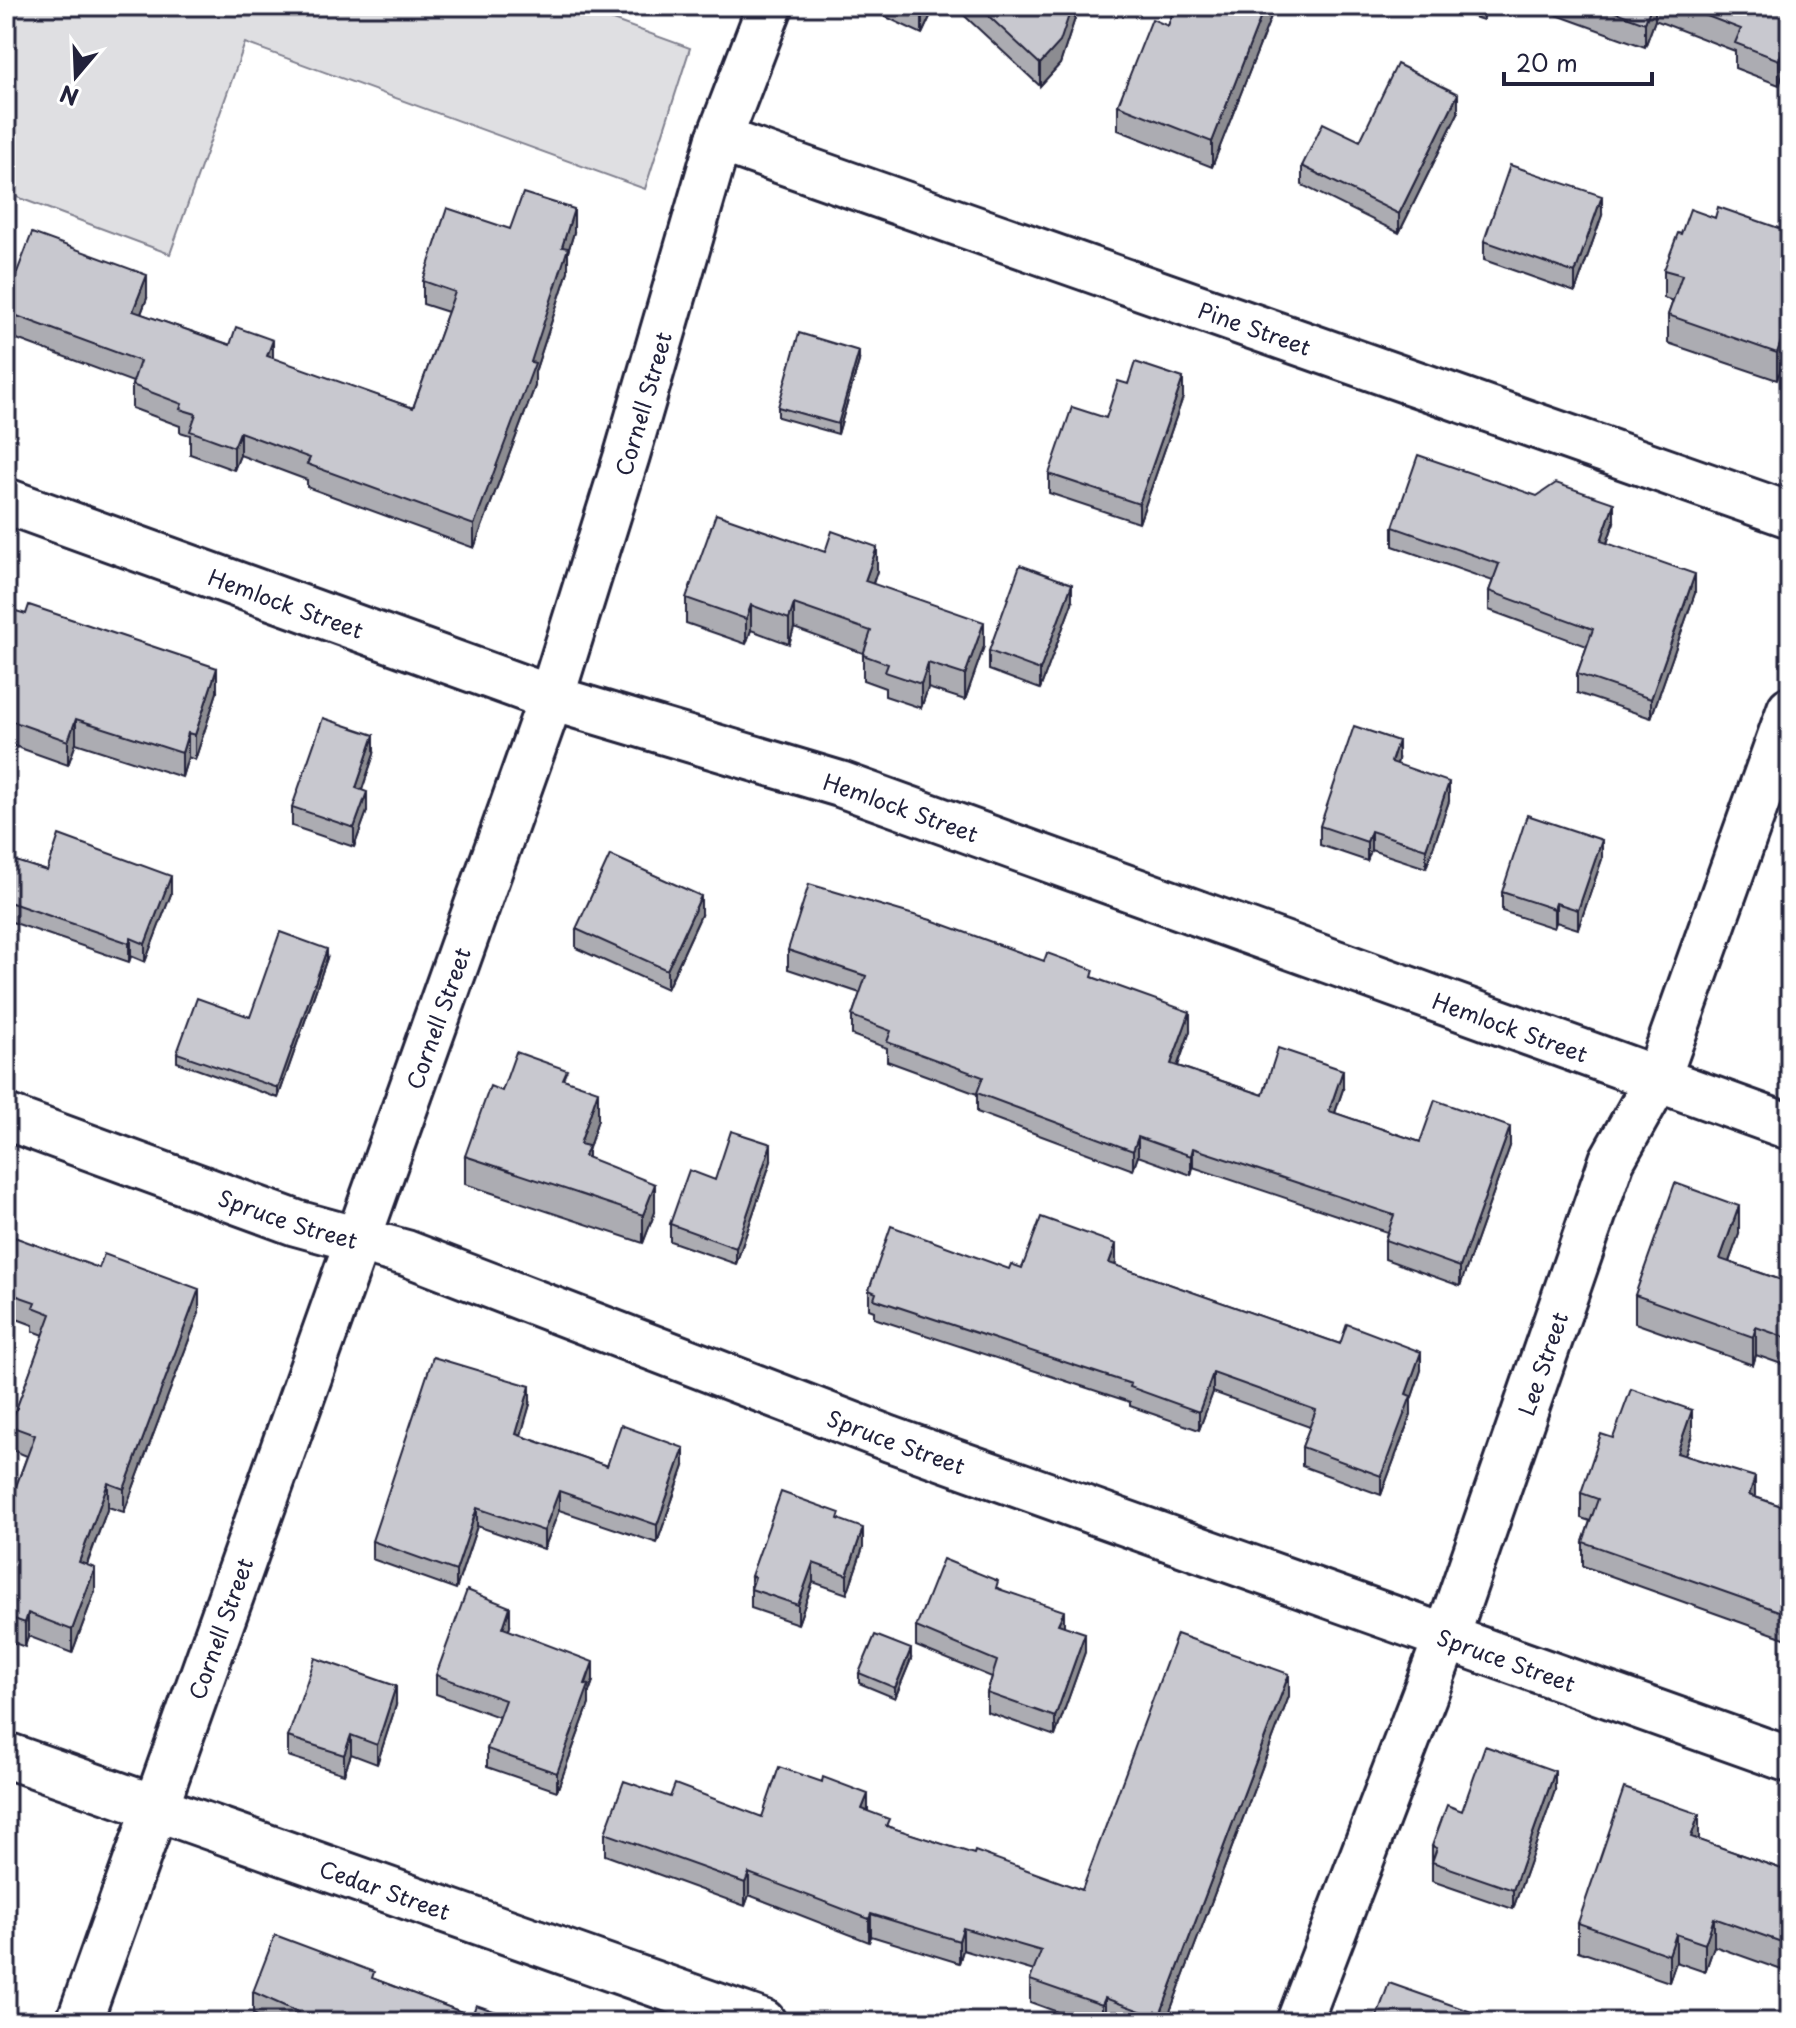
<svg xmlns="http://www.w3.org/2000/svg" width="1796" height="2028" font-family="'Playpen Sans',sans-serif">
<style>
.green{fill:#dfdfe2;stroke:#80808e;stroke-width:2}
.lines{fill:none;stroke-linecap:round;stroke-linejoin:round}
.minor-casing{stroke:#22223b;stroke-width:50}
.minor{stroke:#fff;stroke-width:44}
.wall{fill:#acacb2;stroke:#22223b;stroke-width:2}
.shaded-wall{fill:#8c8c91;stroke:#22223b;stroke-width:2}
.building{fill:#c8c8cf;stroke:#22223b;stroke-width:2}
.labels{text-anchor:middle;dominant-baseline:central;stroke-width:7;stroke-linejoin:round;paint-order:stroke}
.street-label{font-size:22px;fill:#22223b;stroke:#fff}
</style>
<rect width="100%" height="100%" fill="#fff"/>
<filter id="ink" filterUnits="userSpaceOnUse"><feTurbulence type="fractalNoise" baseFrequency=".0125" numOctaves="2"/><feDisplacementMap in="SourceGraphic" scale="16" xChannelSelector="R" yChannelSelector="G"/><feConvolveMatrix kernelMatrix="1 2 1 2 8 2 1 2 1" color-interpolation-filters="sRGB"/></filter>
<g filter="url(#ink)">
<!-- green -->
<path class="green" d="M6,6H574L690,48L645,189L245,43L170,254L6,193Z"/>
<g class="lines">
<defs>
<g id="minor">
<path id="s1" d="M719,139L1790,515"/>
<path id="s2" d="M6,501L551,698L840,784L1790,1127"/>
<path id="s3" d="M6,1117L296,1223L406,1253L890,1439L1790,1760"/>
<path id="s4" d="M6,1755L763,2022"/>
<path id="s5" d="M79,2022L551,698L627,455L719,139L770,6"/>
<path id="s6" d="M1299,2022L1447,1636L1612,1160L1657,1080L1790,709"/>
</g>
</defs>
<!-- minor casing -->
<use href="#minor" class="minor-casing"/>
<!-- minor -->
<use href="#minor" class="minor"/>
</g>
<!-- wall -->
<path class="wall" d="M867,6H935L922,34L867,8Z
M954,6H1079L1060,64L1040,86Z
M1175,6H1275L1212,167L1118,130V105L1168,26Z
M1440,6H1488L1483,20Z
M1532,6H1790V70L1786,68L1779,85L1735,68V51L1655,20L1645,47Z
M1458,113L1399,233L1302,185V166L1360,141Z
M1602,215L1575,292L1484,260V241Z
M1715,218L1790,232V343L1777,380L1668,343V315L1673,301L1664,298V270L1681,234Z
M510,229L574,232L568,252V271L535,372V386L474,548L307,487V480L240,455L234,470L190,454V435L180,432V426L132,408V385L133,382L6,335V301L147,298L141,314L413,408L448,312L423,304V281Z
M859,361L838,434L778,417V407Z
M1128,384L1183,397L1139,523L1049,493V474L1106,418Z
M1614,522L1607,544L1695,593L1651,718L1577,693V674L1587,646L1489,610V591L1493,581L1393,546V527Z
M877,571L873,584L984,646L965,700L928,688L921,708L885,696V688L863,680V653L794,628L789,644L751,630L746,644L686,623V598Z
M1072,603L1040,689L989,670V651Z
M6,608L217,692L195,760L188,757L182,777L76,743L68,765L6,743Z
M374,754L362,790L367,811L354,847L292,826V807Z
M1398,760L1397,764L1449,801L1426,868L1371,850L1367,861L1320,845V826Z
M6,858L47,871L171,894L145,962L131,956L129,962L6,920Z
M1602,859L1578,929L1556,922L1554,928L1502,911V892Z
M701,915L667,989L576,948V929Z
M788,950L1044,961L1094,978L1190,1031L1178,1066L1263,1095L1343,1089L1335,1113L1420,1142L1510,1146L1460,1286L1385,1259V1240L1387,1232L1193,1167L1191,1175L1138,1156L1133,1170L977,1112V1094L887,1061V1048L852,1035V1016L860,993L788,969Z
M327,958L278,1098L177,1062V1053L250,1017Z
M567,1080L598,1119L588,1151V1158L655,1212L643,1243L465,1184V1156L502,1091Z
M771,1161L736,1264L670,1241V1224L715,1180Z
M6,1234L199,1313L124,1512L108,1507L87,1565L95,1591L72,1653L28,1636L25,1647L6,1640V1507L8,1508L27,1456L10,1449V1426L44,1335L33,1331V1325L6,1315Z
M1739,1234L1729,1262L1790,1283V1367L1756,1355L1753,1365L1635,1323V1295Z
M1116,1262L1115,1265L1340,1344L1421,1370L1411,1400V1414L1381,1495L1302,1466V1447L1310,1427L1213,1392L1199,1430L1130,1406V1402L874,1318V1311L869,1309V1290L1009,1269Z
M530,1404L520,1436L607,1466H684L657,1543L559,1510L544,1549L477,1526L456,1589L372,1559V1541Z
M1692,1435L1685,1455L1755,1497L1790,1509V1640L1583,1566V1542L1590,1521L1581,1518V1493L1613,1438Z
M840,1519L863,1547L847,1594L813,1582L798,1624L751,1608V1576Z
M998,1588L1064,1626L1085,1652L1055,1736L987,1712V1693L992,1677L916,1646V1627Z
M510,1626L509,1630L593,1681L589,1692V1704L557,1791L487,1767V1749L499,1717L436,1694V1675Z
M911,1659L895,1698L859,1683V1673Z
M1289,1696L1166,2022H1110L1105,2020L1104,2022H1085L1030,2002V1980L1034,1971L963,1950L959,1963L871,1936L869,1942L749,1895L745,1906L605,1855V1833L670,1797L762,1817L868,1812L889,1827L1082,1890Z
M396,1705L377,1764L351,1754L344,1774L288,1756V1737Z
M1555,1790L1513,1909L1432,1881V1846L1462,1811Z
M1699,1840L1790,1872V1973L1714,1946L1705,1972L1676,1962L1669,1982L1578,1951V1923Z
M374,1979L472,2016L526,2022H271L253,2014V1992Z"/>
<!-- shaded-wall -->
<path class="shaded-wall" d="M924,6H935L922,34V12Z
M1072,6H1079L1060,64L1040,86V64Z
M1265,6H1275L1212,167V142Z
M1483,6H1488L1483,20Z
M1651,6H1655V20L1645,47V23Z
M1786,44V68L1779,85V60Z
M1458,94V113L1399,233V214Z
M1602,196V215L1575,292V273Z
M574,209V232L568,252V271L535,372V386L474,548V525Z
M147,275V298L133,334V311Z
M1790,315V343L1777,380V353Z
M273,340V363L267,356Z
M859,351V361L838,434V424Z
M1183,378V397L1139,523V504Z
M240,432V455L234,470V447Z
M1614,503V522L1601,560V541Z
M877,547V571L865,606V581Z
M1695,574V593L1651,718V699Z
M1072,584V603L1040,689V670Z
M794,604V628L789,644V619Z
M751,605V630L746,644V619Z
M984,622V646L965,700V675Z
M928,663V688L921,708V684Z
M217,668V692L195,760V735Z
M76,719V743L68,765V741Z
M188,733V757L182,777V753Z
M374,735V754L356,807V788Z
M1398,741V760L1391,781V762Z
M1449,782V801L1426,868V849Z
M367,792V811L354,847V828Z
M1371,831V850L1367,861V842Z
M1602,840V859L1578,929V910Z
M171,876V894L145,962V944Z
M701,896V915L667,989V970Z
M1556,903V922L1554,928V909Z
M131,938V956L129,962V943Z
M327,949V958L278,1098V1088Z
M1190,1012V1031L1171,1083V1064Z
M1343,1070V1089L1329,1130V1111Z
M598,1091V1119L588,1151V1174L580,1144Z
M1510,1127V1146L1460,1286V1267Z
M1138,1137V1156L1133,1170V1151Z
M771,1144V1161L736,1264V1248Z
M1193,1148V1167L1191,1175V1156Z
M655,1184V1212L643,1243V1215Z
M1739,1206V1234L1720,1286V1259Z
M1116,1244V1262L1109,1281V1263Z
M199,1289V1313L124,1512V1489Z
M1756,1327V1355L1753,1365V1337Z
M1421,1352V1370L1411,1400V1414L1381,1495V1476L1406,1394Z
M1213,1373V1392L1199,1430V1412Z
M530,1386V1404L516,1453V1434Z
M1692,1410V1435L1677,1478V1453Z
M684,1448V1466L657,1543V1525Z
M1755,1477V1502L1749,1495Z
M108,1483V1507L79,1585V1562Z
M559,1491V1510L544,1549V1531Z
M477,1508V1526L456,1589V1571Z
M863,1528V1547L847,1594V1575Z
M813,1563V1582L798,1624V1605Z
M95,1568V1591L72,1653V1630Z
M510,1607V1626L503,1647V1628Z
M1064,1611V1630L1058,1624Z
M28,1613V1636L25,1647V1623Z
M1085,1633V1652L1055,1736V1717Z
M911,1649V1659L895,1698V1688Z
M593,1662V1681L589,1692V1704L557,1791V1773Z
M1289,1674V1696L1166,2022H1159V2018Z
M396,1686V1705L377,1764V1745Z
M351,1735V1754L344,1774V1755Z
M1555,1771V1790L1513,1909V1890Z
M868,1794V1816L862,1809Z
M1699,1814V1842L1691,1837Z
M749,1873V1895L745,1906V1883Z
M871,1914V1936L869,1942V1919Z
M1714,1918V1946L1705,1972V1944Z
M963,1928V1950L959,1963V1941Z
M1676,1934V1962L1669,1982V1955Z
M1105,1998V2020L1104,2022H1102V2005Z"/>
<!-- building -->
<path class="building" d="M908,6H924L922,12Z
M978,6H1072L1060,42L1040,64Z
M1175,6H1265L1212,142L1118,105L1152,19L1168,26Z
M1599,6H1651L1645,23Z
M1681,6H1790V46L1786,44L1779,60L1735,43L1741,29Z
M1397,64L1458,94L1399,214L1302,166L1323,123L1360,141Z
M1510,165L1602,196L1575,273L1484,241Z
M523,193L574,209L562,247L568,248L531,362L535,363L474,525L307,464L310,458L240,432L234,447L190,431L196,414L180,409L182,404L132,385L140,361L6,312V301L32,233L147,275L133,311L230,345L236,327L273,340L267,356L413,408L455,292L423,281L447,208L510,229Z
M1718,207L1790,232V285L1788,290L1790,291V315L1777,353L1668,315L1682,275L1664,270L1678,233L1681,234L1690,209L1715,218Z
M799,333L859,351L838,424L778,407Z
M1135,362L1183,378L1139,504L1049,474L1072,407L1106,418L1118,381L1128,384Z
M1418,455L1537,496L1556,483L1614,503L1601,541L1695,574L1651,699L1577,674L1593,629L1489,591L1499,564L1393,527Z
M716,514L825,552L832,531L877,547L865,581L984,622L965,675L928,663L921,684L885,672L888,664L863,655L871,631L794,604L789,619L751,605L746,619L686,598Z
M1020,565L1072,584L1040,670L989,651Z
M29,605L217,668L195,735L188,733L182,753L76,719L68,741L6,719V608L26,614Z
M323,718L374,735L356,788L367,792L354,828L292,807Z
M1354,726L1398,741L1391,762L1449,782L1426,849L1371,831L1367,842L1320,826Z
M1527,815L1602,840L1578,910L1556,903L1554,909L1502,892Z
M59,835L171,876L145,944L131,938L129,943L6,901V858L47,871Z
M610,855L701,896L667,970L576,929Z
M809,884L931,920L1044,961L1047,953L1094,970L1092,977L1190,1012L1171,1064L1263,1095L1278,1048L1343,1070L1329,1111L1420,1142L1435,1100L1510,1127L1460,1267L1385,1240L1394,1215L1193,1148L1191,1156L1138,1137L1133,1151L977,1093L983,1077L887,1042L891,1031L852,1016L866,976L788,950Z
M280,932L327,949L278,1088L177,1053L197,998L250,1017Z
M516,1052L567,1070L563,1079L598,1091L580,1144L588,1146L584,1156L655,1184L643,1215L465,1156L490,1086L502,1091Z
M731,1131L771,1144L736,1248L670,1224L689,1170L715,1180Z
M1675,1183L1739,1206L1720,1259L1790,1283V1339L1756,1327L1753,1337L1635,1295Z
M1041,1217L1116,1244L1109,1263L1340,1344L1347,1324L1421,1352L1406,1394L1411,1396L1381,1476L1302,1447L1316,1410L1213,1373L1199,1412L1130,1387L1131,1384L874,1299L876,1293L869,1290L891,1226L1009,1269L1011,1264L1022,1268Z
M6,1234L99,1268L104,1254L199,1289L124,1489L108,1483L79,1562L95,1568L72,1630L28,1613L25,1623L6,1616V1507L8,1508L35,1435L10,1426L51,1314L33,1307L35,1302L6,1292Z
M433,1357L530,1386L516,1434L607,1466L621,1425L684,1448L657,1525L559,1491L544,1531L477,1508L456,1571L372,1541Z
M1631,1389L1692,1410L1677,1453L1755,1477L1749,1495L1790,1509V1615L1583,1542L1598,1499L1581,1493L1601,1434L1613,1438Z
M781,1492L840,1513L838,1519L863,1528L847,1575L813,1563L798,1605L751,1589L755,1577L751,1576Z
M943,1559L998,1581L996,1588L1064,1611L1058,1624L1085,1633L1055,1717L987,1693L997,1661L916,1627Z
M467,1590L510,1607L503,1628L593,1662L585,1684L589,1685L557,1773L487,1749L505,1700L436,1675Z
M1177,1634L1289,1674L1159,2018L1105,1998L1102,2005L1030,1980L1041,1951L963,1928L959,1941L871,1914L869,1919L749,1873L745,1883L605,1833L624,1781L670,1797L675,1784L762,1817L779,1767L822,1782L823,1777L868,1794L862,1809L889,1819L886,1826L974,1854L975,1851L1082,1890Z
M875,1635L911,1649L895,1688L859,1673Z
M315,1658L396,1686L377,1745L351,1735L344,1755L288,1737Z
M1485,1746L1555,1771L1513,1890L1432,1862L1437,1848L1432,1846L1447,1805L1462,1811Z
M1624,1788L1699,1814L1691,1837L1790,1872V1945L1714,1918L1705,1944L1676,1934L1669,1955L1578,1923Z
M275,1935L374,1972L372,1978L472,2016L476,2005L526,2022H301L298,2012L253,1992Z
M1389,1983L1500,2022H1375Z"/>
</g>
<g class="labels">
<!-- street labels -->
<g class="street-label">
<text stroke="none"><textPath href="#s1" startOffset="568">Pine Street</textPath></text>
<text stroke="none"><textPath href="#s5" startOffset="1714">Cornell Street</textPath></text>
<text stroke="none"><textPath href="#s2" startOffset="298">Hemlock Street</textPath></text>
<text stroke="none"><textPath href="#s2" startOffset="946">Hemlock Street</textPath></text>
<text stroke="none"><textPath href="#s5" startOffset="1066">Cornell Street</textPath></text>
<text stroke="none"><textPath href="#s2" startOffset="1594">Hemlock Street</textPath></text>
<text stroke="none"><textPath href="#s3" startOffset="300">Spruce Street</textPath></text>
<text stroke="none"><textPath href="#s6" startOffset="702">Lee Street</textPath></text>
<text stroke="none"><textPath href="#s3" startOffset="948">Spruce Street</textPath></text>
<text stroke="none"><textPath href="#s5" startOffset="418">Cornell Street</textPath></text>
<text stroke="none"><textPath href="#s3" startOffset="1596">Spruce Street</textPath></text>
<text stroke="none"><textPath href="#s4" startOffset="402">Cedar Street</textPath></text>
</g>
</g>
<!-- margin -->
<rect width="1796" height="2028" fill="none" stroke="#fff" stroke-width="32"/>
<rect x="16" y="16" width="1764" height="1996" fill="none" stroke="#22223b" stroke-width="3" filter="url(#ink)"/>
<!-- north arrow -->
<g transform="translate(76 76) rotate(199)" stroke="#ffffff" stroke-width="6" paint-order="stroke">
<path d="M0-6L14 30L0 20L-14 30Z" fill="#22223b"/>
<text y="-12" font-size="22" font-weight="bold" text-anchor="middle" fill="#22223b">N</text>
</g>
<!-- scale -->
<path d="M1504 72v12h148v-12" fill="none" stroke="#22223b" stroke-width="4"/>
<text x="1516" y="72" font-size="24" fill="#22223b" stroke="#ffffff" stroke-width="6" paint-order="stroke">20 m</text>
</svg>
